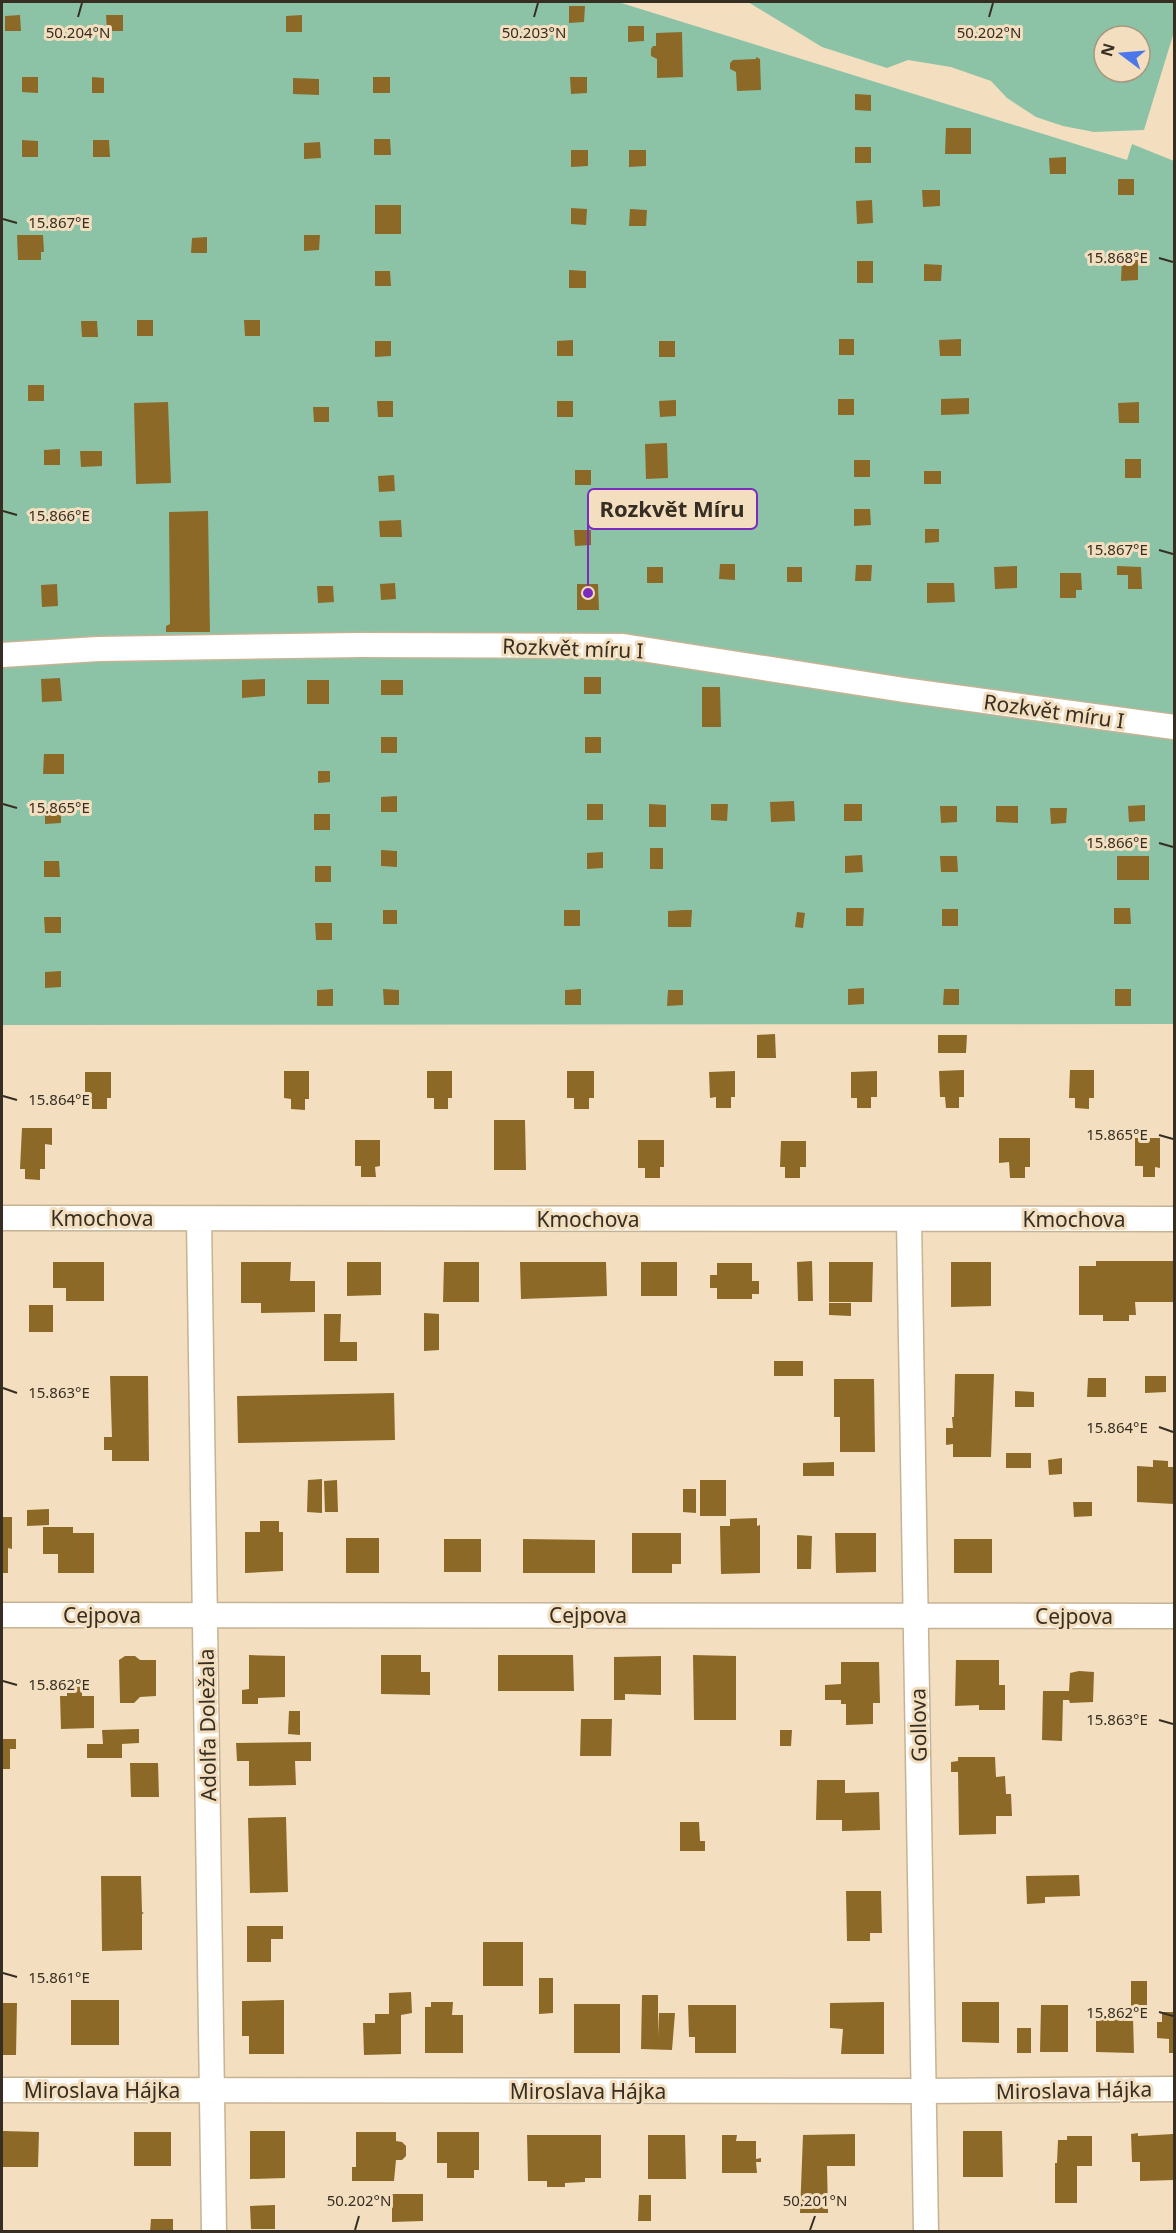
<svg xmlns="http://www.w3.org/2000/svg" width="1176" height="2233" font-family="'Noto Sans',sans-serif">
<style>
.green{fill:#8cc3a7;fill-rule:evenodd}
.building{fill:#8d6928}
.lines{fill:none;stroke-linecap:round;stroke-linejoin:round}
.street-casing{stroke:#c6b394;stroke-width:27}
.street{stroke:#fff;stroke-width:24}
.ticks{fill:none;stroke:#362e22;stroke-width:2}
.labels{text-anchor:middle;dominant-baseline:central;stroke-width:6;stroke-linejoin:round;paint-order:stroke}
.street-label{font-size:21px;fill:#362e22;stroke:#f3dfbf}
.ticks-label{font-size:15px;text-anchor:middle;fill:#362e22;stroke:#f3dfbf;stroke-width:6;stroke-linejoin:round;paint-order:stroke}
.leader{fill:none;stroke:#7b2cbf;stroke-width:2}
.callout-dot{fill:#7b2cbf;stroke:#f3dfbf;stroke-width:2}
.callout{fill:#f3dfbf;stroke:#7b2cbf;stroke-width:2}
.callout-label{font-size:22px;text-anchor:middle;font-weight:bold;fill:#362e22}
</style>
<rect width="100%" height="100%" fill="#f3dfbf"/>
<!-- green -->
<path class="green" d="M2,2H618L1127,160L1132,144L1174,161V1024L2,1025Z
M748,2H1174V32L1144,130L1094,132L1063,126L1036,117L1007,98L991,81L951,67L908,60L887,68L822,47ZM1104,36H1140V72H1104Z"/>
<!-- building -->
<path class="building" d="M569,6H585L584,22L569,23Z
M20,15L21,31H5V16Z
M106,15H123V31H107Z
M302,15V32H286V16Z
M628,26H644V41L628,42Z
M682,32L683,77L657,78V59L651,56V49L653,46H656V33Z
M756,57L760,59L761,90L737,91L736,72L730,69V63L733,60L756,59Z
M22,77H38V93L22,92Z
M92,77L104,78V93H92Z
M373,77H390V93H373Z
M570,77H587V93L571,94Z
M293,78L319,79V95L293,94Z
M855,94L871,95V111L855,110Z
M946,128H971V154H945Z
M374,139H390L391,155H374Z
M22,140L38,141V157H22Z
M93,140H109L110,157H93Z
M320,142L321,158L304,159V143Z
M855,147H871V163H855Z
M571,150H588V166L571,167Z
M629,150H646V166L629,167Z
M1066,157V174H1050L1049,158Z
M1118,179H1134V195H1118Z
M922,190H940V206L923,207Z
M872,200L873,223L857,224L856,201Z
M375,205H401V234H375Z
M571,208L587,209L586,225L571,224Z
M630,209L647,210L646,226H629Z
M17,235H43L44,252H41V260H18Z
M304,235H320L319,250L304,251Z
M207,237V253H191L192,238Z
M1122,258H1138V280L1121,281Z
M857,261H873V283H857Z
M924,264L942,265L941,281H924Z
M569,270L586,271V288H569Z
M375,271H390L391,286H375Z
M137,320H153V336H137Z
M244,320H260V336H245Z
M81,321H97L98,337H82Z
M839,339H854V355H839Z
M961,339V356H940L939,340Z
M573,340V356H557V341Z
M375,341H391V356L375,357Z
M659,341H675V357H659Z
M28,385H44V401H28Z
M969,398V414L941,415V399Z
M838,399H854V415H838Z
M676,400V416L660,417L659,401Z
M377,401H393V417H378Z
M557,401H573V417H557Z
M168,402L171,483L136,484L134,403Z
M1139,402V423H1119L1118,403Z
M313,407H329V422H314Z
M667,443L668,478L646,479L645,444Z
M60,449V465H44V450Z
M80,451H102V466L81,467Z
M1125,459H1141V478H1125Z
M854,460H870V477H854Z
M575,470H591V485H575Z
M924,471H941V484H924Z
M394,475L395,491L379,492L378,476Z
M854,509H870L871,525L854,526Z
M208,511L210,632H166V626L170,624L169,512Z
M660,511V528L644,529L643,512Z
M401,520L402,537H380L379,521Z
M925,529H939V542L925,543Z
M574,530H591V545L575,546Z
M720,564H735V580L719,579Z
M856,565H872L871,581H855Z
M1017,566V588L995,589L994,567Z
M1117,566L1141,567L1142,589H1128V575H1117Z
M647,567H663V583H647Z
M787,567H802V582H787Z
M1060,573H1081L1082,590H1076V598H1060Z
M395,583L396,599L381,600L380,584Z
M927,583H954L955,602L927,603Z
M57,584L58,606L42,607L41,585Z
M577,584H598L599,610H577Z
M317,586H333L334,602L318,603Z
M584,677H601V694H584Z
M60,678L62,701L42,702L41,679Z
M265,679V696L242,698V680Z
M307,680H329V704H307Z
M381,680H403V695H381Z
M702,687H720L721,727H702Z
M381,737H397V753H381Z
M585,737H601V753H585Z
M44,754H64V774H43Z
M318,771H330V782L318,783Z
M397,796V812H381V797Z
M794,801L795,821L771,822L770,802Z
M587,804H603V820H587Z
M649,804L666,805V827H649Z
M711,804H728L727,821L711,820Z
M844,804H862V821H844Z
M1145,805V821L1129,822L1128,806Z
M940,806H957V822L941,823Z
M996,806H1018V823L996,822Z
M45,808H61V823L45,824Z
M1050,808H1067L1066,823L1051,824Z
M314,814H330V830H314Z
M650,848H663V869H650Z
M381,850L397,851V867L381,866Z
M603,852V868L587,869V853Z
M862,855L863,872L845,873V856Z
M940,856H957L958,872H941Z
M1117,856H1149V880H1117Z
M44,861H59L60,877H44Z
M315,866H331V882H315Z
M846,908H864L863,926H846Z
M1114,908H1130L1131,924H1114Z
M942,909H958V926H942Z
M383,910H397V924H383Z
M564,910H580V926H564Z
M684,910H692L691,927H668V911Z
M797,912L805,913L803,928L795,927Z
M44,917H61V933H45Z
M315,923H332V940H316Z
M61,971V987L45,988V972Z
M864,988V1004L848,1005V989Z
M333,989V1006H317V990Z
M383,989L399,990V1005H384Z
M581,989V1005H565V990Z
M944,989H959V1005H943Z
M1115,989H1131V1006H1115Z
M668,990H683V1005L667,1006Z
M775,1034L776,1058H757V1035Z
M938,1035H967L966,1053H938Z
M964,1070V1097H959V1108H946L945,1097H940L939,1071Z
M1070,1070H1094V1098H1089V1109L1075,1108V1098H1069Z
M284,1071H309V1099H305V1110L291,1109V1099L284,1098Z
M427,1071H452V1098H448V1109H434V1098H427Z
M567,1071H594V1098H589V1109H574V1098H567Z
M735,1071V1097H731V1108H716V1097L710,1098L709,1072Z
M877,1071V1097H871V1108H857V1098H851V1072Z
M85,1072H111V1098H107V1109H92V1099H85Z
M494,1120H525L526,1170H494Z
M22,1128H52V1145L45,1144V1169H40V1180L25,1179V1169H20Z
M999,1138H1030V1167H1025V1178H1010L1009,1162L999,1163Z
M1135,1138H1160V1168L1155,1167V1177H1143V1166H1135Z
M355,1140H380V1166L375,1167L376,1177H361V1166H355Z
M638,1140H664V1167H660V1178H645V1168H638Z
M781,1141H806V1167H800V1178H785V1167H780Z
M812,1261L813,1301H798L797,1262Z
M1096,1261H1173L1174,1302H1135L1136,1315H1129V1321H1103V1315H1079V1266H1096Z
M53,1262H104V1301H66V1288H53Z
M241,1262H291L290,1281H315V1312L261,1313V1303H241Z
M347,1262H381V1295L347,1296Z
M444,1262H479V1302H443Z
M520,1262H606L607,1296L521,1299Z
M641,1262H677V1296H641Z
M829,1262H873L872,1302H829Z
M951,1262H991V1306L951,1307Z
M717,1263H752V1281H759V1294H752V1299H717V1288H710V1275H717Z
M829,1303H851V1316L829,1315Z
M29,1305H53V1332H29Z
M424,1313L439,1314V1350L424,1351Z
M324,1314H341L340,1342H357V1361H324Z
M774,1361H803V1376H774Z
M955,1374H994L991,1457H953V1444L946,1445V1428H953L952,1417H954Z
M110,1376H148L149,1461H112V1450H104V1437H112Z
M1145,1376H1166V1392L1145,1393Z
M1088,1378H1106V1397H1087Z
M834,1379H874L875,1452H840V1417H834Z
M1015,1391L1034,1392V1407H1015Z
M394,1393L395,1440L238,1443L237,1396Z
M1006,1453H1031V1468H1006Z
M1062,1458V1474L1049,1475L1048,1460Z
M1153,1460L1168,1461V1467H1174V1504L1137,1502V1466L1153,1467Z
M834,1462V1476H803V1463Z
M322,1479V1513L307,1512L308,1480Z
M337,1480L338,1512H325L324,1481Z
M700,1480H726V1516H700Z
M683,1489H696V1513L683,1512Z
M1073,1502H1092V1516L1074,1517Z
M49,1509V1525L27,1526V1510Z
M2,1517H12V1549L8,1548V1573H2Z
M757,1518V1526L760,1525V1573L721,1574L720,1526H730V1519Z
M260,1521H279V1532H283V1571L245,1573V1532H260Z
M43,1527H73V1533H94V1573H58V1554H43Z
M632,1533H681V1564H672V1573H632Z
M835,1533H876V1572L836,1573Z
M797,1535L812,1536L811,1569H797Z
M346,1538H379V1573H346Z
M444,1539H481V1572H444Z
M523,1539L595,1540V1573H523Z
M954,1539H992V1573H954Z
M249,1655L285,1656V1697L258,1698V1704H242V1690L249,1689Z
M381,1655H421V1672H430V1695L381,1694Z
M498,1655H573L574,1691H498Z
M693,1655L736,1656V1720H694Z
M125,1656H135L140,1660H156V1696L140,1697L134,1703H120L119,1660Z
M661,1656V1695L625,1694V1700H614V1657Z
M956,1660H999V1685H1005V1710H979V1705L955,1706Z
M841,1662H879L880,1703H873V1724L846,1725V1704H841V1700H825V1685L841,1684Z
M1079,1671L1094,1672L1093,1702L1070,1703L1069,1700H1063L1062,1741L1042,1740L1043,1691H1069L1070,1673Z
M67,1685H82V1696H94V1728L61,1729L60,1696H67Z
M289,1711H300V1735L288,1734Z
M581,1719H612L611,1756H580Z
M139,1729V1743L122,1744V1758H87V1744H103L102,1730Z
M780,1730H792L791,1746H780Z
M2,1739H16V1749H10V1769H2Z
M311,1742V1761H295L296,1785L249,1786V1761H237L236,1743Z
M958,1757H995L996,1777L1005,1776L1006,1794H1011L1012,1816H996V1834L959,1835L958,1772H951V1762L958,1761Z
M130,1763H158L159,1797H131Z
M817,1780H845V1793L879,1792L880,1830L842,1831V1820H816Z
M286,1817L288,1892L250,1893L248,1818Z
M680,1822H699L700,1841H705V1851H680Z
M1079,1875L1080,1896L1045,1897V1903L1027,1904L1026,1876Z
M101,1876H141L142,1912L144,1913L142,1914V1950L102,1951Z
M846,1891H881L882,1933H870V1941H847Z
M247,1926H283V1939H271V1962H247Z
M483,1942H523V1986H483Z
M539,1978H553V2013L539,2014Z
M1131,1981H1147V2007H1131Z
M411,1992L412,2013L401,2015V2054L364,2055L363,2023H375V2014H389V1993Z
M642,1995H658V2036L659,2013H675L672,2050L641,2049Z
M71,2000H119V2045H71Z
M284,2000V2054H249V2036H242V2001Z
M431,2002H453L452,2015H463V2053H425V2007H431Z
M884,2002V2054H841L843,2029L830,2028V2003Z
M962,2002H999V2043L962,2042Z
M2,2003H17L16,2055H2Z
M574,2004H620V2053H574Z
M688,2005H736V2053H695V2037H689Z
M1041,2005H1068V2052H1040Z
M1162,2012H1174V2053H1169V2039L1157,2038V2022H1162Z
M1096,2017H1133L1134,2053L1096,2052Z
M1017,2028H1031V2053H1017Z
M3,2131L39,2132L38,2167H3Z
M250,2131H285V2178L250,2179Z
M963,2131H1002L1003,2177H963Z
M134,2132H171V2166H134Z
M356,2132H396V2141L402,2142L406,2146V2156L402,2160H396L394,2181H352V2167H356Z
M437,2132H479V2170H474V2178H447V2163H437Z
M1138,2133V2136L1173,2134L1174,2180L1140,2181V2162H1132L1131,2134Z
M855,2134V2166H827L828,2213H800L803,2135Z
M527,2135H601V2178H585V2182L565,2183V2187H547V2181H528Z
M648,2135H685L686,2179H648Z
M722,2135H737L736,2141H756V2159L761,2158V2162H756L757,2173H722Z
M1067,2136H1092V2166H1077V2203H1055V2163H1057L1058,2140H1067Z
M392,2194H423V2221L392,2222Z
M639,2195H651V2221H638Z
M275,2205V2229H251L250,2206Z
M151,2219H173V2232H150Z"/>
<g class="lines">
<defs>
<path id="street" d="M2,655L98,649L359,645L623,646L904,690L1174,727
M2,1218L1174,1219
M199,1219L214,2232
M909,1219L926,2232
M2,1615L1174,1616
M2,2090L924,2091L1174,2089"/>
</defs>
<!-- street casing -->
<use href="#street" class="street-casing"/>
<!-- street -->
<use href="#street" class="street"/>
</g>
<!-- ticks -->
<path class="ticks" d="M78,17L82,3M534,17L538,3M989,17L993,3M3,219L17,223M1159,258L1173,262M3,511L17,515M1159,550L1173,554M3,804L17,808M1159,843L1173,847M3,1096L17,1100M1159,1135L1173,1139M3,1388L17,1393M1159,1427L1173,1432M3,1681L17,1685M1159,1720L1173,1724M3,1973L17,1977M1159,2012L1173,2016M355,2230L359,2216M810,2230L815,2216"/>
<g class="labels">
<!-- street labels -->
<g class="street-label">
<text transform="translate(573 648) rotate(2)">Rozkvět míru I</text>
<text transform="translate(1054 711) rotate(8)">Rozkvět míru I</text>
<text x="102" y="1218">Kmochova</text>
<text x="588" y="1219">Kmochova</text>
<text x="1074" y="1219">Kmochova</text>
<text x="102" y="1615">Cejpova</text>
<text x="588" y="1615">Cejpova</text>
<text x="1074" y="1616">Cejpova</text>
<text transform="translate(207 1725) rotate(-91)">Adolfa Doležala</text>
<text transform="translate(918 1725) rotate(-91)">Gollova</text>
<text x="102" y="2090">Miroslava Hájka</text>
<text transform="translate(1074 2090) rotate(-1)">Miroslava Hájka</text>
<text x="588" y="2091">Miroslava Hájka</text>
</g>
</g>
<g class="ticks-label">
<text x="78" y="38">50.204°N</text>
<text x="534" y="38">50.203°N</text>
<text x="989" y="38">50.202°N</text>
<text x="59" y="228">15.867°E</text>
<text x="1117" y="263">15.868°E</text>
<text x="59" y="521">15.866°E</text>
<text x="1117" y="555">15.867°E</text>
<text x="59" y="813">15.865°E</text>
<text x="1117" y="848">15.866°E</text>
<text x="59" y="1105">15.864°E</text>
<text x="1117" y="1140">15.865°E</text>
<text x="59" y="1398">15.863°E</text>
<text x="1117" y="1433">15.864°E</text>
<text x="59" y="1690">15.862°E</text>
<text x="1117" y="1725">15.863°E</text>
<text x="59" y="1983">15.861°E</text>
<text x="1117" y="2018">15.862°E</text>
<text x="359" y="2206">50.202°N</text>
<text x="815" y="2206">50.201°N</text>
</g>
<!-- callouts -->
<path class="leader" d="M588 593L588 509"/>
<circle class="callout-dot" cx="588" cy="593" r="6"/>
<rect class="callout" x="588" y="489" width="169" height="40" rx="6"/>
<g class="callout-label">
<text x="672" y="517">Rozkvět Míru</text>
</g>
<!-- border -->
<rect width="1176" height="2233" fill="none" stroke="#362e22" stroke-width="6"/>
<!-- north arrow -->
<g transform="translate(1122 54) rotate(286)"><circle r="28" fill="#f3dfbf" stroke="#a79880" stroke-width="1.5"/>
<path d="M0-4.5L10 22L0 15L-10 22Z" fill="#4b77ea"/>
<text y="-9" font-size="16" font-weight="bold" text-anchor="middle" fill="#362e22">N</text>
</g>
</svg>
